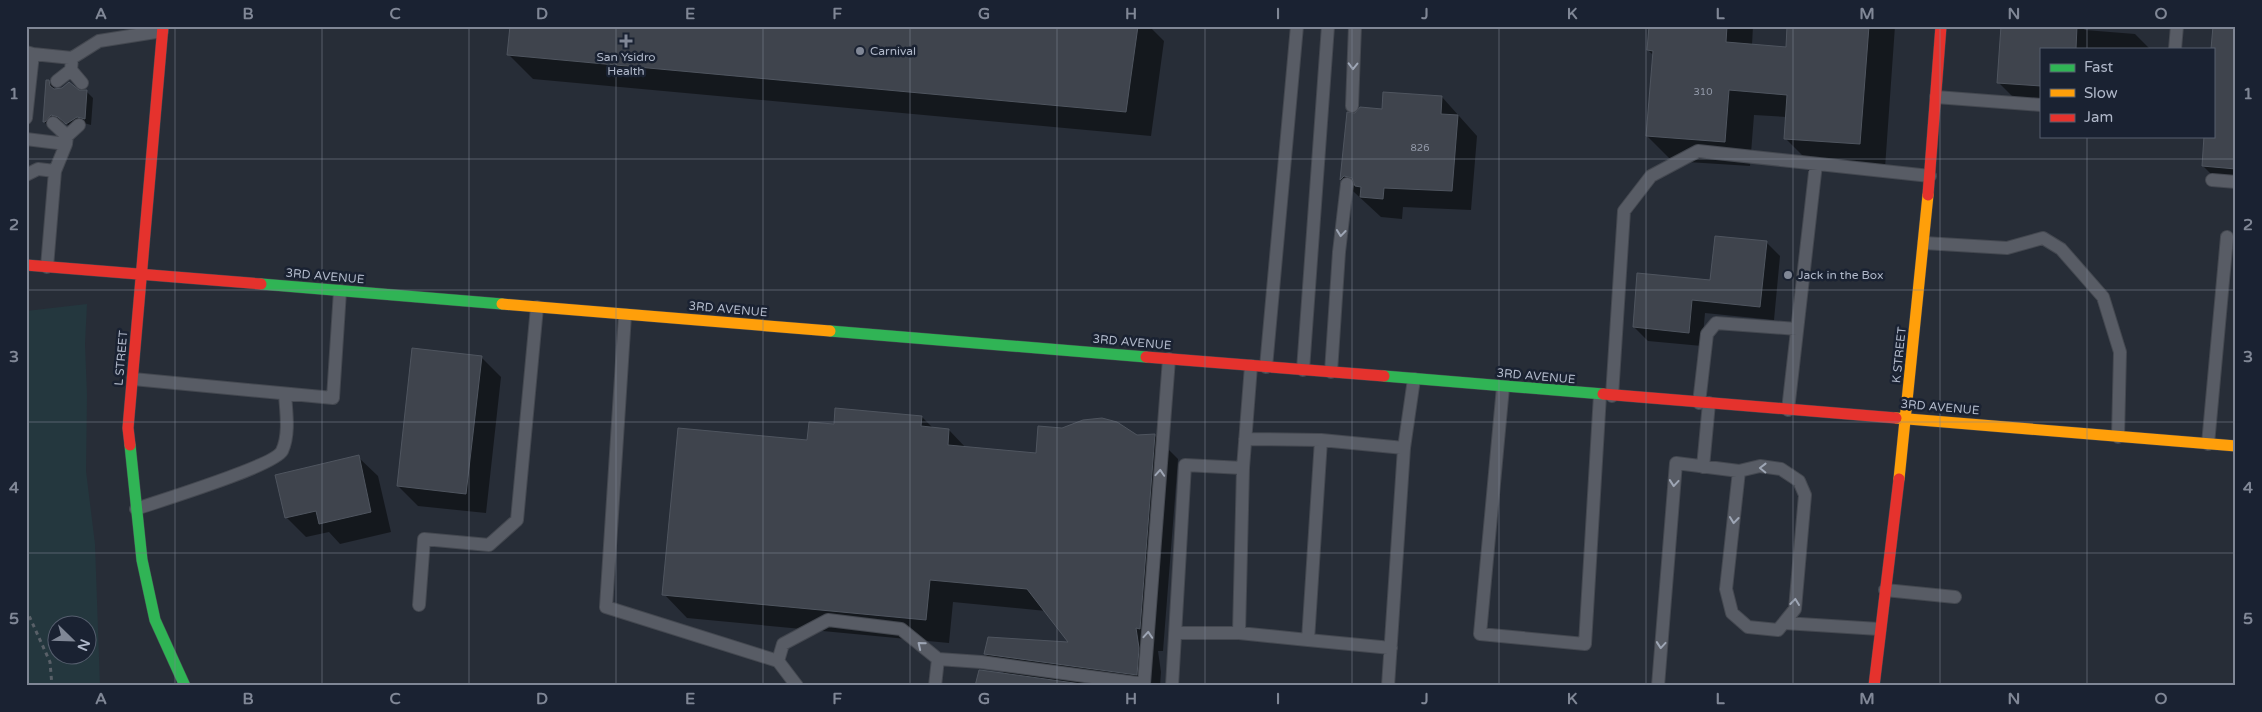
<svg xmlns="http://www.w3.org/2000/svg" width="2262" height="712" font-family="'Varela Round',sans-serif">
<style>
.green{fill:#24373e;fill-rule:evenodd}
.shadow{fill:#0007}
.building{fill:#3f444d;stroke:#4f555f}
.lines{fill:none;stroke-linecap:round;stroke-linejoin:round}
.lane-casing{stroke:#444850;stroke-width:14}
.fast-casing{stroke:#444850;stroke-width:12}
.slow-casing{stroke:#444850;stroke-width:12}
.jam-casing{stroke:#444850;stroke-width:12}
.path{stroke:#596068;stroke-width:3;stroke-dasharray:4 4;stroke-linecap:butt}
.lane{stroke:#585c65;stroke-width:12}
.fast{stroke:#30b455;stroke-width:11}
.slow{stroke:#ff9f0a;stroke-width:11}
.jam{stroke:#e5322d;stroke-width:11}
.oneway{stroke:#9ea6b5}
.grid{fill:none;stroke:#808796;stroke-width:1;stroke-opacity:0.55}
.poi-dot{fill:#808796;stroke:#1a2232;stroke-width:2}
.labels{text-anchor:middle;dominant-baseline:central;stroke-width:5;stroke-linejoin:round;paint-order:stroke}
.number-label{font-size:10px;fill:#949baa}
.poi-label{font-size:12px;fill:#b0b8c9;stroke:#1a2232;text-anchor:start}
.street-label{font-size:12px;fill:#b0b8c9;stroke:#1a2232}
.neatline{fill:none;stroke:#808796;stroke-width:2}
.grid-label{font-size:16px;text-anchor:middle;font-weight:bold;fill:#808796}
</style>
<rect width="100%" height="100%" fill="#272d37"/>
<!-- green -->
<path class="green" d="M87,304L85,344L87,395L86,471L95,544L100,686H26V311ZM58,624H88V654H58Z"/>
<!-- shadow -->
<path class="shadow" d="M511,26H1149L1164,41L1151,136L533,79L508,54Z
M1650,26H1753L1752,45L1787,48L1789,26H1895L1885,168L1810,163L1785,138L1787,117L1754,115L1750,166L1672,161L1647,136L1654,56L1648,50Z
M2002,26H2081L2085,30L2135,34L2150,49H2041V110L2018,102L1998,82Z
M2236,26V185L2221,184L2203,166L2213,136Z
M49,82L56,90L86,91L93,98L91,125L84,123L73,130L66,123L58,121L51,128L44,122Z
M1384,94L1442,97L1477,136L1471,210L1403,207L1402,219L1381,217L1341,180L1348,113L1356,115L1383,111Z
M1766,242L1780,256L1774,320L1705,313L1702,346L1648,341L1634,327L1711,281Z
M481,357L501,377L486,513L418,506L398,486Z
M922,417L934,429L949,430L966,448L1037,454L1137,436H1155L1178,459L1163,651H1158L1161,672L1160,686H976L1006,675L985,654L1071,643L1046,611L953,602L949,643L687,618L664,594L808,441L835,425Z
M358,457L378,476L391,532L340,544L329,532L306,537L286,517Z"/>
<!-- building -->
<path class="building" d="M510,26H1138L1126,112L507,55Z
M1649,26H1727L1726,42L1786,47L1787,26H1869L1860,144L1784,139L1787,95L1729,90L1725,142L1646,136L1653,51L1647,50Z
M2001,26H2077L2076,49H2041V86L1997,83Z
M2213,26H2236V169L2202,166L2204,136H2213V49H2211Z
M46,80H49L50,86L54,89L62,88L69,82L79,90H87L85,119L77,117L66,124L58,117L51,115L45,122H43Z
M1383,92L1442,96L1441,114L1458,115L1452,191L1384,188L1383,199L1360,197L1361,187L1355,186L1352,178L1344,176L1340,180L1347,112L1355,113L1360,107L1382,109Z
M1715,236L1767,241L1760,307L1692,300L1689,333L1633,327L1637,273L1710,280Z
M412,348L482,356L466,494L397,486Z
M835,408L922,416L921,426L949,429L948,445L1036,453L1038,426L1062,428L1083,420L1102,418L1117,422L1137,435L1155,434L1140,629L1136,628L1139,648L1137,675L984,654L988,637L1068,642L1027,589L930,580L926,620L662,595L678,428L807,440L809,422L834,424Z
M359,455L371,512L319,524L316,511L285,518L275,475Z
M979,670H980L1096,686H975Z"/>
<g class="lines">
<defs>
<path id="lane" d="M2175,49L2177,26
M26,52L33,54L72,58
M57,81L71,70
M82,83L71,70L72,58L99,41L162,31
M1936,97L2041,105
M1352,106L1355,26
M26,118L33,54
M53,123L67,136L79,125
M26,139L66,144
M55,171L66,144L67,136
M26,175L38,169L55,171L47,267
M2212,180L2236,182
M1924,243L2007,248L2043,238L2061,249L2103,297L2120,352L2118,437
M625,315L606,607L778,661L797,686
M1251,366L1243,468L1239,633L1308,640
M1266,367L1297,26
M1303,370L1328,26
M1331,372L1339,252L1347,184
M133,379L333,398L340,291
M1503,387L1480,634L1585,644L1600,395
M1612,396L1624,211L1651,176L1698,151L1930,176
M1699,403L1707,334L1716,323L1797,329
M1788,410L1816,164
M1245,439L1321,440L1308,640L1391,648
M1321,440L1404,448L1388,686
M2208,444L2227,237
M1404,448L1414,379
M1703,467L1709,403
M136,509C159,501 274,466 282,451C290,434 286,411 285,394
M1885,590L1955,597
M419,605L424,539L489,545L517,520L537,307
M1784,623L1879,629
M1175,633H1239
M938,659L981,662L1144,684L1169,359
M778,661L783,644L828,620L901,629L938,659L935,686
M1172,686L1185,465L1243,468
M1658,686L1676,463L1739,471L1760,466L1781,469L1799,481L1805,495L1795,609L1778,630L1748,627L1732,613L1726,589L1739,471"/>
<path id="fast" d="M261,284L502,304
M830,331L1146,357
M1384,376L1603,394
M130,445L142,560L155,620L185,686"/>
<path id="slow" d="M502,304L830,331
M1896,418L2236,446
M1899,479L1928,195"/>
<path id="jam" d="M1928,195L1941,26
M26,265L261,284
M1146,357L1384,376
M1603,394L1896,418
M130,445L128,428L163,26
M1874,686L1899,479"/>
</defs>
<!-- lane casing -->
<use href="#lane" class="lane-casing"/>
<!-- fast casing -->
<use href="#fast" class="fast-casing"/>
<!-- slow casing -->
<use href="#slow" class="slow-casing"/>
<!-- jam casing -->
<use href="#jam" class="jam-casing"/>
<!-- path -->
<path class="path" d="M26,609L50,662L52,686"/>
<!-- lane -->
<use href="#lane" class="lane"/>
<!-- fast -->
<use href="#fast" class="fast"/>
<!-- slow -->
<use href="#slow" class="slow"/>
<!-- jam -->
<use href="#jam" class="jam"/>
</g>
<!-- one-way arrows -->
<defs><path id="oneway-chevron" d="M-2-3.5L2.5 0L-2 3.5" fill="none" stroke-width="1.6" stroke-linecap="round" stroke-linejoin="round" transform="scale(1.25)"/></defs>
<g class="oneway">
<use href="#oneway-chevron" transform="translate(1353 66) rotate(91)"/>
<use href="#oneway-chevron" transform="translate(1341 233) rotate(96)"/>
<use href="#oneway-chevron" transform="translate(1763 468) rotate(-179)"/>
<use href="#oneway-chevron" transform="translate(1160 473) rotate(-86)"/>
<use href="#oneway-chevron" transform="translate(1674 483) rotate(95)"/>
<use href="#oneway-chevron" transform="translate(1734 520) rotate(96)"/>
<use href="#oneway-chevron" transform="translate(1795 602) rotate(-83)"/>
<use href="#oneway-chevron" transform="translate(1148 635) rotate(-86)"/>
<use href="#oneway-chevron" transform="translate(921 645) rotate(-141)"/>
<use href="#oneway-chevron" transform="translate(1661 645) rotate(95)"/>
</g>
<!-- grid -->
<path class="grid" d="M175,26V686M322,26V686M469,26V686M616,26V686M763,26V686M910,26V686M1057,26V686M1205,26V686M1352,26V686M1499,26V686M1646,26V686M1793,26V686M1940,26V686M2087,26V49M2087,136V686M26,159H2236M26,290H2236M26,422H2236M26,553H2236"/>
<!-- markers -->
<g class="poi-dot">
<path d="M623.5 33.5h5v5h5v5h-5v5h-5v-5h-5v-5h5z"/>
<circle cx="860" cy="51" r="5"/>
<circle cx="1788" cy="275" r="5"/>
</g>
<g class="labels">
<!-- number labels -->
<g class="number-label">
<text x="1703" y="92">310</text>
<text x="1420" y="148">826</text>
</g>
<!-- poi labels -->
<g class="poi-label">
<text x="870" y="51">Carnival</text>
<text x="626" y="57" text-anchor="middle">San Ysidro<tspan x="626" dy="14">Health</tspan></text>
<text x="1798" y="275">Jack in the Box</text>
</g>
<!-- street labels -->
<g class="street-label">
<text transform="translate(325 276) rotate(5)">3RD AVENUE</text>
<text transform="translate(728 309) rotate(5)">3RD AVENUE</text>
<text transform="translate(1132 342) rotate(5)">3RD AVENUE</text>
<text transform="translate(1899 355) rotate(-84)">K STREET</text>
<text transform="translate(121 358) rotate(-85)">L STREET</text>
<text transform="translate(1536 376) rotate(5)">3RD AVENUE</text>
<text transform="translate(1940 407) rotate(5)">3RD AVENUE</text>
</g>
</g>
<!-- border -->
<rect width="2262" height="712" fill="none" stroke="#1a2232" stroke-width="55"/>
<!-- legend -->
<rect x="2040" y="48" width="175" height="90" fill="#1a2232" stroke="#565e6e"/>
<rect x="2050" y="64" width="25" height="8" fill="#30b455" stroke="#565e6e"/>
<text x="2084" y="72" font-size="15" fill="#b0b8c9">Fast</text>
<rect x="2050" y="89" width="25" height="8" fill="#ff9f0a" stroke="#565e6e"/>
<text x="2084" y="98" font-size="15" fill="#b0b8c9">Slow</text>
<rect x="2050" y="114" width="25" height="8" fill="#e5322d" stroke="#565e6e"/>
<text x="2084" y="122" font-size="15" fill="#b0b8c9">Jam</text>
<!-- north arrow -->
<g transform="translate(72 640) rotate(113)"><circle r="24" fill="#1a2232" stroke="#565e6e"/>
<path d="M0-4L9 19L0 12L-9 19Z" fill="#808796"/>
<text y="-8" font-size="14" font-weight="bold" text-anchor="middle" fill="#b0b8c9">N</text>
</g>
<rect x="28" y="28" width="2206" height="656" class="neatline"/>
<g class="grid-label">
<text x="101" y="19">A</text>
<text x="248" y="19">B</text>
<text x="395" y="19">C</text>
<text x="542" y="19">D</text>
<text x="690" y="19">E</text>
<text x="837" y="19">F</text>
<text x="984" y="19">G</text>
<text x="1131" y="19">H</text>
<text x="1278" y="19">I</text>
<text x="1425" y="19">J</text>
<text x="1572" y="19">K</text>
<text x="1720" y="19">L</text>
<text x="1867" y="19">M</text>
<text x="2014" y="19">N</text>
<text x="2161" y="19">O</text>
<text x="14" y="99">1</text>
<text x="2248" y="99">1</text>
<text x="14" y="230">2</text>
<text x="2248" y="230">2</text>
<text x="14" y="362">3</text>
<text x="2248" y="362">3</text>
<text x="14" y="493">4</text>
<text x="2248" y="493">4</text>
<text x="14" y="624">5</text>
<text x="2248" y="624">5</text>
<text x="101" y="704">A</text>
<text x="248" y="704">B</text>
<text x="395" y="704">C</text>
<text x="542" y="704">D</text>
<text x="690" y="704">E</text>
<text x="837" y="704">F</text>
<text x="984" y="704">G</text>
<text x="1131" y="704">H</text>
<text x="1278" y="704">I</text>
<text x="1425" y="704">J</text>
<text x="1572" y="704">K</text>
<text x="1720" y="704">L</text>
<text x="1867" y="704">M</text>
<text x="2014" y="704">N</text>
<text x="2161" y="704">O</text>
</g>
</svg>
